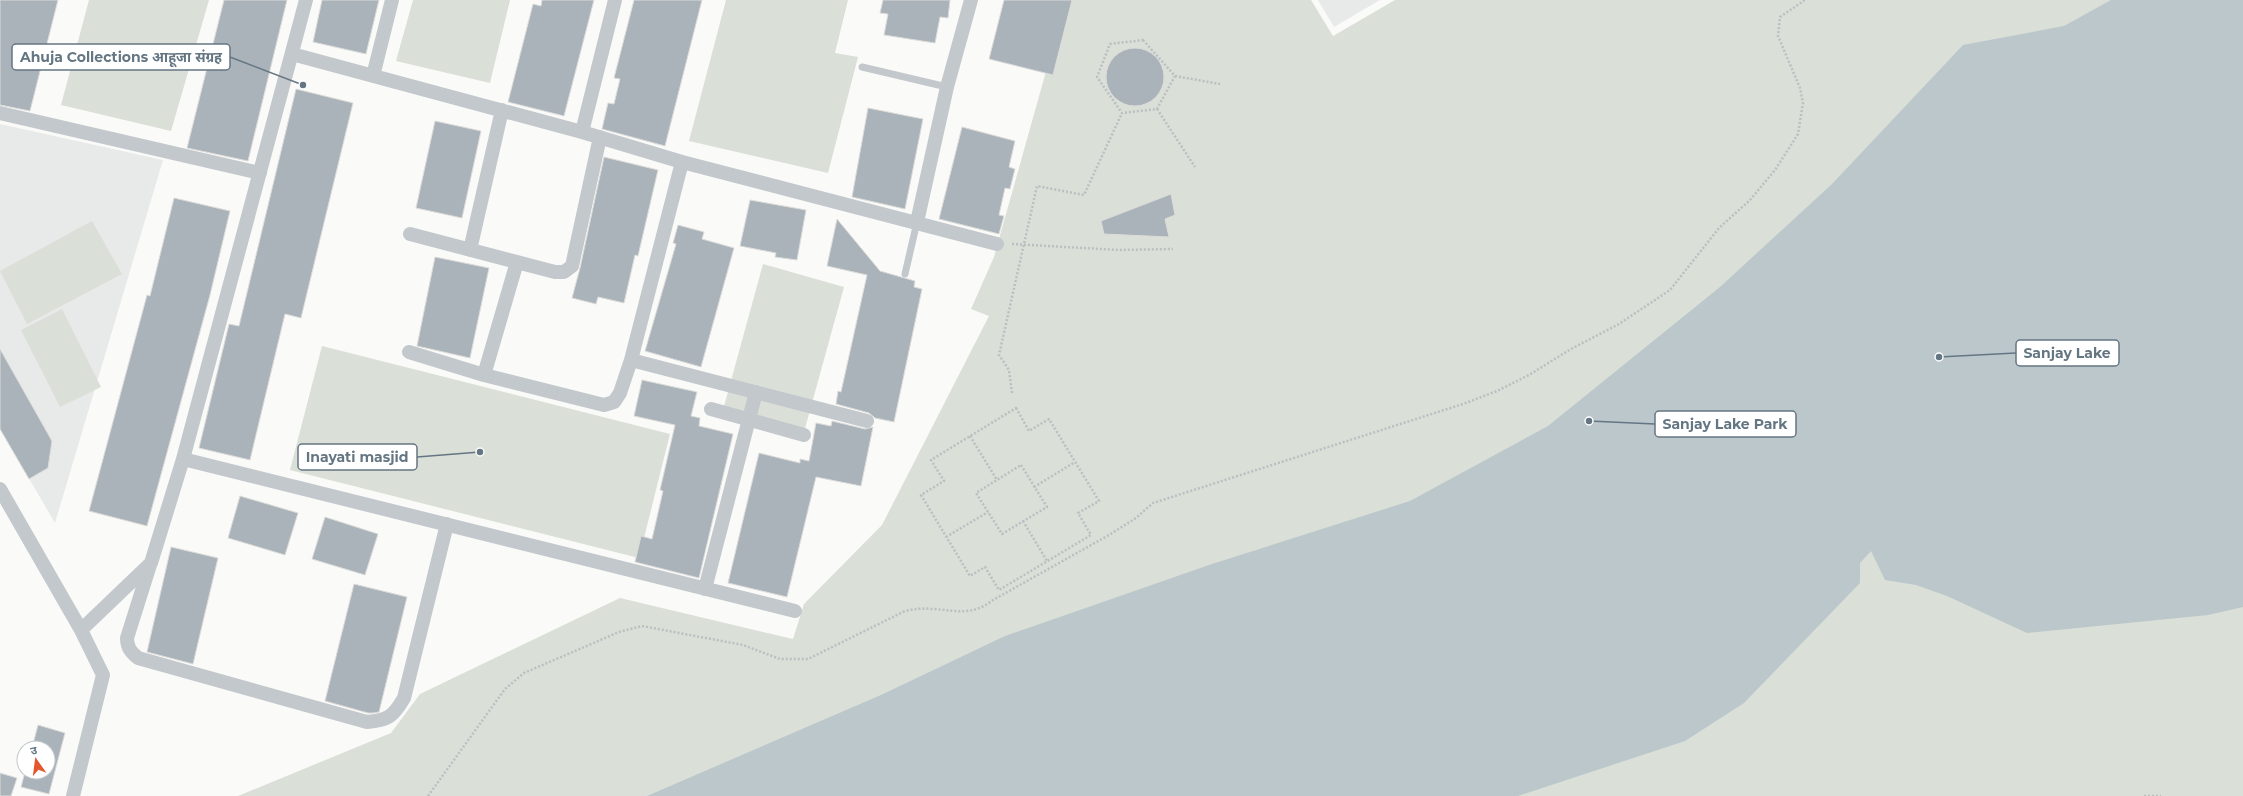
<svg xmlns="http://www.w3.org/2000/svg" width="2243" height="796" font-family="Montserrat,'Noto Sans Devanagari',sans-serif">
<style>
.built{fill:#e8e9e9}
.green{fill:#dadfd7}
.water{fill:#bbc7cb}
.building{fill:#aab3b9;stroke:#dcdcda}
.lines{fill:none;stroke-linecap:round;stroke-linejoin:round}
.path{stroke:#bbbfc2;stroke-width:2.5;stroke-dasharray:2 2;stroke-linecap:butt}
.lane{stroke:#c3c8cc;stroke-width:7}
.street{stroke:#c3c8cc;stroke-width:14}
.leader{fill:none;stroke:#657683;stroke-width:1.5}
.callout-dot{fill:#657683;stroke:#fff;stroke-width:1.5}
.callout{fill:#fff;stroke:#657683;stroke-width:1.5}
.callout-label{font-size:14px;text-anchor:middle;font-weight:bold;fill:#657683}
</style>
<rect width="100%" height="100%" fill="#fafaf8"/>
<!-- built -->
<path class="built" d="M1318,0H1380L1334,27Z
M0,124L163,160L55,523L0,429Z"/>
<!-- green -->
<path class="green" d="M89,0H209L171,131L61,105Z
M413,0H510L490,83L396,61Z
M726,0H848L835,53L858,57L828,173L689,141Z
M1066,0H1311L1333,36L1395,0H2243V796H238L391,733L420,694L620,598L793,639L804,604L882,525L989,316L971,309L994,257Z
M92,221L122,274L27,324L0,271Z
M763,264L844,287L804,432L723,410Z
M62,309L101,387L60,407L21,330Z
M322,346L670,434L639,558L290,470Z"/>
<!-- water -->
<path class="water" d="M2111,0H2243V607L2208,615L2027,633L1947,596L1916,585L1885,580L1871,551L1860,563V583L1744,703L1685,741L1518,796H647L881,695L1005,636L1212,564L1410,501L1548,426L1720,287L1832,184L1963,45L2064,26Z"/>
<!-- building -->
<path class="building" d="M0,0H58L30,111L0,105Z
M224,0H287L248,161L187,148Z
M322,0H379L366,54L313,42Z
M542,0H594L564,116L508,102L533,4L541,6Z
M634,0H702L665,146L602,129L608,103L614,104L620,79L614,78Z
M883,0H950L948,18L940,17L935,43L884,35L888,14L880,13Z
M1004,0H1072L1053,75L989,59Z
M1106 77a29 29 0 1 1 58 0a29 29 0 1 1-58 0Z
M296,89L353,103L301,318L285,314L250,460L199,448L229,324L239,326Z
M868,108L923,119L905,209L852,197Z
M435,121L481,131L462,218L416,208Z
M962,127L1015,141L1009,167L1015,169L1010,189L1005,188L999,215L1004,216L999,234L939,219Z
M604,157L658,170L638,256L635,255L624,303L598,297L596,304L572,298L580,268Z
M1171,194L1175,215L1165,219L1169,237L1104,234L1101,221Z
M174,198L230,211L210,295L147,526L89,511L147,295L150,296Z
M750,200L806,210L797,260L775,257L776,253L740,246Z
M837,219L880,271L915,281L914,287L922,289L894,422L875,418L869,413L836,404L838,391L841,392L867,275L827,266Z
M678,225L704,232L702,239L734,248L701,367L645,351L676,244L673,243Z
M435,257L489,268L470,358L417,346Z
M0,349L52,441L48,468L29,479L0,429Z
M642,380L697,392L691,416L700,418L699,426L733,434L699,578L635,562L641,536L652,539L663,491L660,490L675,425L634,416Z
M832,421L865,429L873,427L861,486L816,477L787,597L728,583L759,453L800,463V459L809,461L816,423L831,426Z
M240,496L298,513L285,555L228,538Z
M325,517L378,534L365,575L312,559Z
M171,547L218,558L193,664L147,652Z
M354,584L407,597L379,712L373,713H368L325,701Z
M38,725L65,733L49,794L21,787L25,772H48V748H32Z
M0,773L17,778L11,796H0Z"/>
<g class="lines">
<!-- path -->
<path class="path" d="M1143,40L1175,76L1157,109L1122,113L1097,77L1110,44Z
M1175,76L1220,84
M1157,109L1195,167
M1012,244L1119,250L1173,249
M1012,393L1009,370L999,355L1037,186L1084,195L1122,113
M1016,408L1029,431L1049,419L1099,501L1078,513L1091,535L999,590L985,567L970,576L921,495L944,481L931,460Z
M970,436L997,480
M1021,465L1047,507L1002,534L976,493Z
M1034,487L1075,462
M1023,521L1047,561
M946,537L988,512
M428,796L505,689L524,673L619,632L642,626L743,645L780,659H808L905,611C940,602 964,623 993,600L1109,535L1136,518L1153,503L1463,404L1497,391L1529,375L1571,349L1619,324L1670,290L1719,228L1750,200L1775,170L1798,134L1803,103L1800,88L1778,36L1780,17L1805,0
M2144,796H2161"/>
<!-- lane -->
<path class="lane" d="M862,67L947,87
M905,274L917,222"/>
<!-- street -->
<path class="street" d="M292,54L582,132L682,162L997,244
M373,76L392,0
M0,113L260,173
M582,132L615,0
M917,222L947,87L971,0
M410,234L555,272H564L572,266L600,137
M470,250L502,110
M409,352L484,375L604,405L614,402L620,393L631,360L682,162
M631,360L867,421
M484,375L517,262
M711,409L804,435
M183,459L795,611
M0,489L81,630L103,675L73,796
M150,565L127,638C127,648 131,652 138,658L367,722C388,720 393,717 404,698L447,524
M705,589L756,392
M81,630L151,563L183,459L306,0"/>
</g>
<!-- callouts -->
<path class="leader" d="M303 85L230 57M1939 357L2016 353M1589 421L1655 424M480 452L417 457"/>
<g class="callout-dot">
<circle cx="303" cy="85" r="4"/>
<circle cx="1939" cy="357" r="4"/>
<circle cx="1589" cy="421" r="4"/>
<circle cx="480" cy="452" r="4"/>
</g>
<g class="callout">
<rect x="12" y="44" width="218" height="26" rx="4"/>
<rect x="2016" y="340" width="103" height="26" rx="4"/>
<rect x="1655" y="411" width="141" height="26" rx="4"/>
<rect x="298" y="444" width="119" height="26" rx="4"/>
</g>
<g class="callout-label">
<text x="121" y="62">Ahuja Collections आहूजा संग्रह</text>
<text x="2067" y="358">Sanjay Lake</text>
<text x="1725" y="429">Sanjay Lake Park</text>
<text x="357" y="462">Inayati masjid</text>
</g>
<!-- north arrow -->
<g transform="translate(36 760) rotate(346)"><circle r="19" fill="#ffffff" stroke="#c1c8cd"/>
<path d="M0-3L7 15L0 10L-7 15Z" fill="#e4572e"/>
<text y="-6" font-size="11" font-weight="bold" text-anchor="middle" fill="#657683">उ</text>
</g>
</svg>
